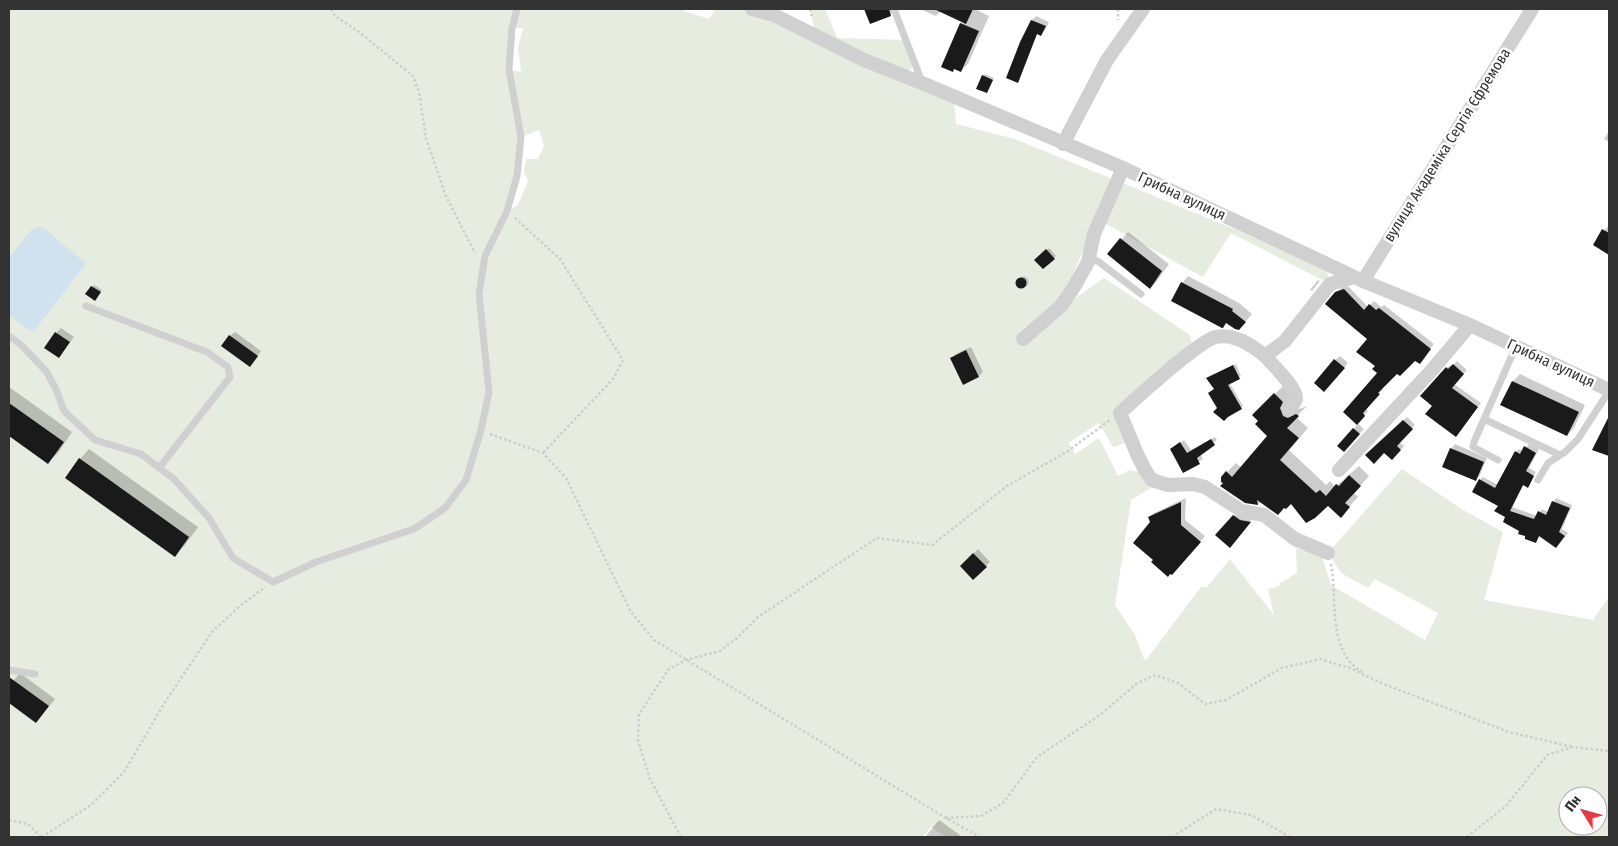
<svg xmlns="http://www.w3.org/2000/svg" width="1618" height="846" font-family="'Fira Sans Condensed',sans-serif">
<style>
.green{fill:#e6ecdf;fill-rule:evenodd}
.water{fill:#cfe2ee}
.shadow{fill:#0003}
.building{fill:#1a1a1a}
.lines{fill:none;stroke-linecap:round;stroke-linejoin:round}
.path{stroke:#cdcdcd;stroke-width:2.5;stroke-dasharray:2.5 2.5;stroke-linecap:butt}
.service{stroke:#d0d0d0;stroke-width:7}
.minor{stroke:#d0d0d0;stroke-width:14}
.labels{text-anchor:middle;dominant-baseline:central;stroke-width:5;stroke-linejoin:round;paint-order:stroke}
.street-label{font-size:15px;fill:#333;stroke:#fff}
</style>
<rect width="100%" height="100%" fill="#fff"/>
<!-- green -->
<path class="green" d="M9,9H678L709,19L715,9H752L816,36L810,9H825L837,38L906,40L915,64L905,76L954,98L956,124L1015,139L1237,230L1327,271L1330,284L1231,233L1203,277L1106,224L1096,220L1058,310L1104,278L1190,335L1193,351L1124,409L1112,415L1120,413L1131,441L1113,447L1099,423L1068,443L1075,454L1099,438L1118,476L1130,470L1148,474L1159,483L1131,500L1115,605L1135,635L1144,659L1146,660L1201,587H1207L1230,559L1274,615L1268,589L1279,586L1280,583L1297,573L1296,548L1322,556L1331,585L1425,640L1438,613L1375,579L1368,588L1341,573L1328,553L1402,469L1463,510L1503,532L1484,600L1593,620L1609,597V837H946L931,827L923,837H9ZM512,28H523L518,48L521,72L509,70ZM539,130L544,146L538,159H526L524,172L528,181L518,205L508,210L521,137ZM1568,796H1598V826H1568Z"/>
<!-- water -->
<path class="water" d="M37,227L44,228L84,262L85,265L34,331L29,330L9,315V258L31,230Z"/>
<!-- shadow -->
<path class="shadow" d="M865,9H896L890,15L871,23Z
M923,9H975L989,16L968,64L961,71L955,68L953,71L961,23L963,21L941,11L936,16L922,10Z
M1036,16L1049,22L1045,30L1041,34H1039L1022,78L1041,29L1039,28L1018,79H1021L1018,81L1021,43L1032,20Z
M985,74L994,78L987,92L983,76Z
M1609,131V142L1604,139Z
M1608,226H1609V253L1595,244Z
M1128,232L1169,264L1157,281L1150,288L1109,254Z
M1049,248L1056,256L1043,267L1036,260Z
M1188,276L1239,303L1252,314L1239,329L1227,322L1223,326L1182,283Z
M1017.5 282a5.5 5.5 0 1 1 11 0a5.5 5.5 0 1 1-11 0Z
M1318,280L1320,281L1312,291L1310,290Z
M94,285L102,290L97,297L87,294Z
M1348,286L1368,307L1374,301L1381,307L1384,305L1434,344L1423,358L1415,359L1397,372L1381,388L1383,389L1366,409L1368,411L1357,423L1364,429L1344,450L1339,445L1358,424L1345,412L1379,373L1368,338L1336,292L1341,288Z
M61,328L74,337L59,357L56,333Z
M235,332L261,351L254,361L230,336Z
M971,347L983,372L979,376L951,359L956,354Z
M1340,356L1348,363L1328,386L1335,360Z
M1457,361L1467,370L1454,384L1481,403L1459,432L1422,396L1450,365L1452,366Z
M1236,364L1241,376L1229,382L1243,406L1241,408H1219L1215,388L1210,377Z
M1520,374L1585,405L1574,428L1567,435L1513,381Z
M1284,385L1292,392L1293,406L1299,409L1307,406L1296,417L1308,428L1289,450L1326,485L1330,481L1335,487L1359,466L1369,476L1354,493L1358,497L1341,516L1327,504L1261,501L1258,504L1246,502L1227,472L1236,463L1242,468L1269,436L1254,415Z
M9,387L72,432L58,453L48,462L9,435Z
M1407,417L1415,425L1399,442L1404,446L1392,459L1384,452L1367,455Z
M1215,437L1217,440L1200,454L1203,459L1184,471L1175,446L1184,440L1191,450Z
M1455,444L1487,458L1480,475L1475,480L1451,449Z
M1529,444L1539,449L1529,468L1536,472L1527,486L1524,484L1512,507L1537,516L1542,509L1548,512L1556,498L1572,505L1562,529L1568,533L1556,547L1540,535L1536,542L1521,530L1507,517L1480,480L1483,477L1498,485L1516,452L1519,449L1523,451Z
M89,449L198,527L185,545L175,555L80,459Z
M1186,498L1185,520L1205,536L1177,569L1154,559L1152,522L1149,518L1154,513Z
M1236,514L1242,518L1251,520L1232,544L1217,535Z
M978,549L990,562L973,578L961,566Z
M20,673L55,699L36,722L9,702V686Z
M939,820L960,835L958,837H925Z"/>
<!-- building -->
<path class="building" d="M864,9H889L891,16L870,24Z
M934,9H973L966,24Z
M1031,20L1046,26L1041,36L1037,34L1018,83L1006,78L1020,42Z
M960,23L979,31L961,72L954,69L953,72L941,67Z
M982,75L993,80L987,93L976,89Z
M1602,229L1609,233V255L1593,245Z
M1120,238L1162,271L1150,289L1107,254Z
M1046,249L1055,259L1043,269L1034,260Z
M1015.5 283a5.5 5.5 0 1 1 11 0a5.5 5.5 0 1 1-11 0Z
M1181,282L1233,309L1232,311L1246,322L1239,330L1235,329L1226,323L1223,328H1222L1171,301Z
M91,286L101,292L95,301L85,294Z
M1344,289L1364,310L1369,304L1376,310L1379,308L1431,349L1420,364L1415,361L1400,376L1397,374L1378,393L1380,394L1363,413L1365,416L1357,425L1343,412L1377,373L1372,369L1375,366L1356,352L1367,339L1325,304L1335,292Z
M55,332L70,342L59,358L44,348Z
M229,335L258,356L250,367L221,346Z
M966,350L979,377L963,385L950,358Z
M1334,359L1345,368L1324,392L1314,383Z
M1453,364L1464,374L1452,388L1478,407L1456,437L1425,414L1432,406L1420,396L1446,367L1448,369Z
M1233,365L1240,379L1228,385L1242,409L1228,417L1224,421L1213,412L1217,408L1208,393L1214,389L1206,378Z
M1512,381L1579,412L1567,436L1500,405Z
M1274,393L1283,402L1280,408L1283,416L1288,418L1296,414L1299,416L1287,428L1299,438L1280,460L1316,493L1320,490L1326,496L1336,484L1339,486L1349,475L1361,486L1345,503L1350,507L1341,518L1328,506L1315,518L1306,523L1291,504L1286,509L1284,508L1278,515L1257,500L1258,505L1245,503L1220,486L1223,483L1221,482V477L1226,471L1232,477L1267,436L1255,424L1258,421L1252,415Z
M9,403L64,442L48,464L9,436Z
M1609,416V456L1592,450Z
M1403,420L1413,429L1397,446L1401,450L1392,460L1384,453L1374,464L1365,455Z
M1353,428L1360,434L1344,452L1337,446Z
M1211,439L1215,445L1197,458L1200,464L1183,473L1170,449L1180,442L1187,453Z
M1524,446L1536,453L1526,471L1534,476L1528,488L1523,485L1510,511L1534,519L1538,511L1546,515L1552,501L1570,508L1559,532L1565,536L1556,548L1539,536L1536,543L1525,539V536L1518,534L1519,531L1503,522L1505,517L1494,511L1498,506L1472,492L1479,479L1495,488L1515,451L1520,454Z
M1450,448L1484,462L1476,481L1442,467Z
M79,458L189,537L175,557L65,478Z
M1181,502V525L1201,542L1172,575L1170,574L1168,577L1151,562L1153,560L1133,543L1150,522L1148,517Z
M1233,515L1240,520L1251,522L1230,548L1215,535Z
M973,553L987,567L973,580L960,566Z
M9,677L49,706L36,723L9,703Z"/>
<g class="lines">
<!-- path -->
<path class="path" d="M331,9L335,16L359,32L413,76L419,92L426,138L445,194L475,253
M810,9L812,18
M1118,9V20
M515,218L560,259L623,360L613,379L543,453
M490,434L543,453L566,478L631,612L654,640L946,818L980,837
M1331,564C1337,596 1329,636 1350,662C1353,666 1358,669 1362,672
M946,818L981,816L1003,803L1037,757L1100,715L1136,684L1155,675L1178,683L1205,704L1226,700L1282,668L1320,659L1350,668L1381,683L1509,732L1573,747
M9,820L28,824L41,837
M42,837L91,805L124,772L165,702L212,632L241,605L265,587
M681,837L650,779L638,741L639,714L668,670L686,660L720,651L737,638L758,617L877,538L932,545L1007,486L1068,451L1110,420
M1172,837L1216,809L1251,815L1290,837
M1467,837L1506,806L1547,755L1573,747L1609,751"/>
<!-- service -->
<path class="service" d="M894,9L922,82
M1089,257L1099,262L1141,294
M86,306L207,352L228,367L230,377L159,468
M9,336L21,345L46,371L56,389L64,411L95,440L141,454L174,479L209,518L233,558L273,582L316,562L414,529L445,508L466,480L481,430L489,392L479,294L485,256L507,211L517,176L521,137L509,70L512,28L517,9
M1484,419L1560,455
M1498,460L1473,447L1474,442L1516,346
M1538,480L1548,463L1565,452L1578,439L1609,391
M9,670L35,674"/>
<!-- minor -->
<path class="minor" d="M752,9L774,15L864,60L922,83L1123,168L1363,281L1470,325L1609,390
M1063,144L1107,60L1143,9
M1363,281L1532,9
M1023,339L1061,306L1074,287L1088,262L1094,234L1123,168
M1265,356C1272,364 1298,389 1296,399C1295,403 1291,406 1289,409
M1339,470L1432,370L1470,325
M1328,553L1295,539L1264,515L1242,511L1205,487L1193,484L1168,485L1152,480L1145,470L1137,454L1120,413C1135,399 1200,340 1216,337C1234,333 1253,346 1265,356L1285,341L1330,284L1354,277"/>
</g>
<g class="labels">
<!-- street labels -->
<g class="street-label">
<text transform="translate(1447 145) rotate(-58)">вулиця Академіка Сергія Єфремова</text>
<text transform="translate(1182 196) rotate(25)">Грибна вулиця</text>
<text transform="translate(1551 363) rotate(25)">Грибна вулиця</text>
</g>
</g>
<!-- border -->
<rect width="1618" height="846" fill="none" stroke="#333333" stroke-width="20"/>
<!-- north arrow -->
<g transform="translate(1583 811) rotate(307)"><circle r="24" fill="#ffffff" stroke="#adadad"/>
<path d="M0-4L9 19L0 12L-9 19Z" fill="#e63946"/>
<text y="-8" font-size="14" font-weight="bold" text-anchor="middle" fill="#333333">Пн</text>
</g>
</svg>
